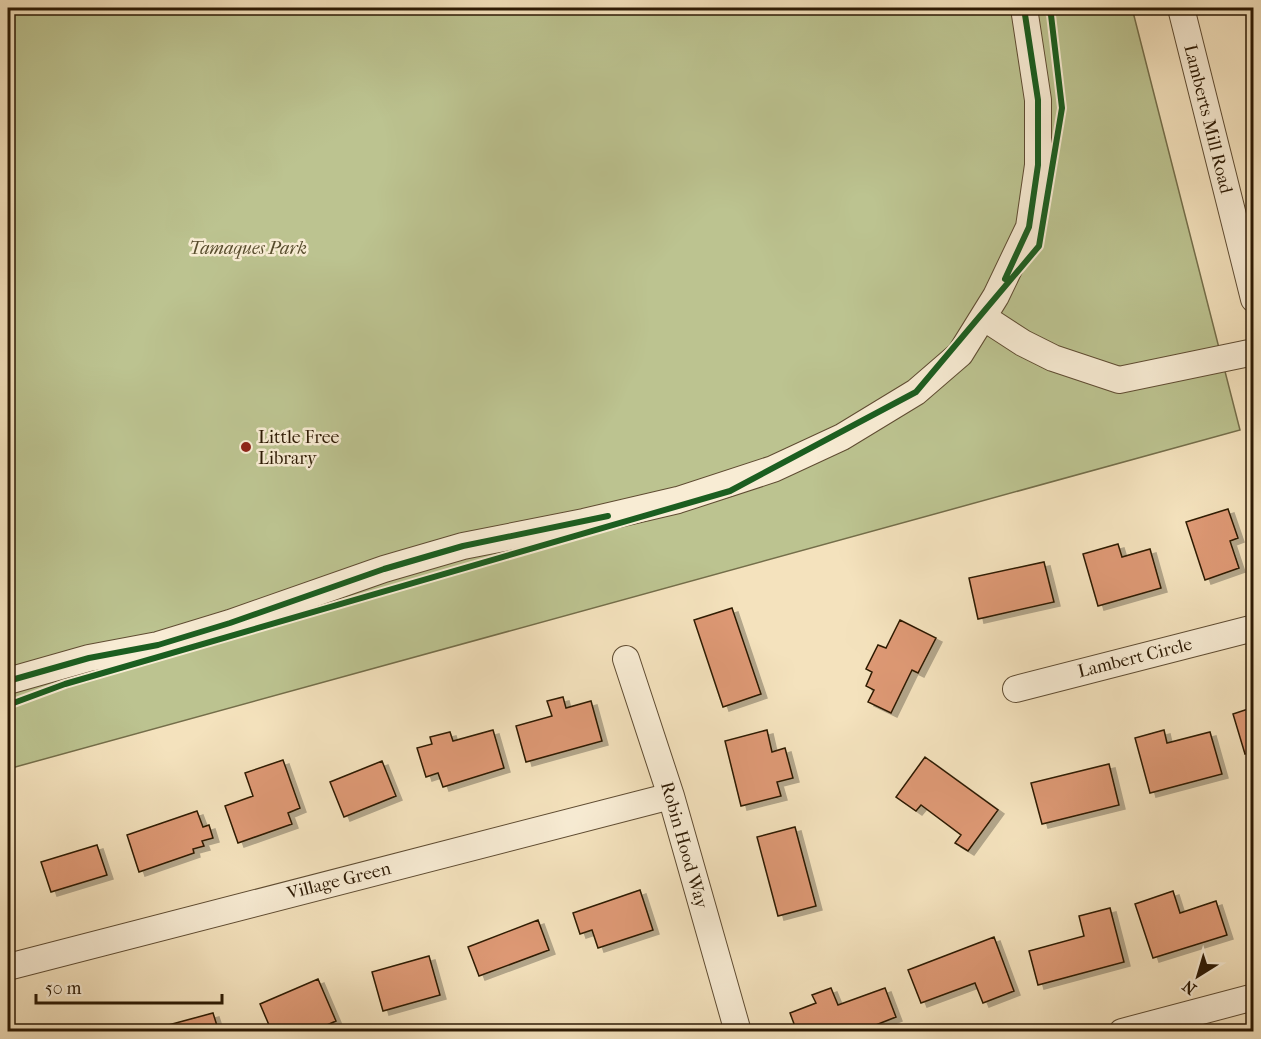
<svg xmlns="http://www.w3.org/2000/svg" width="1261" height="1039" font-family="'IM FELL French Canon',serif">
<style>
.green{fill:#bcc390;stroke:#746e4a;stroke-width:1.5}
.building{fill:#de9975;stroke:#2d1a04;stroke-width:1.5;filter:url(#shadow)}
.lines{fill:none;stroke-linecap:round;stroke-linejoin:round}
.minor-casing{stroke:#5f4c32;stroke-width:28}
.minor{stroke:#f8ecd4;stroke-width:26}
.cycleway-casing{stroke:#f8ecd4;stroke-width:10}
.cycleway{stroke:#1b5e20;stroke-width:6}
.poi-dot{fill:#8f2418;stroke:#f8ecd4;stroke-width:2}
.labels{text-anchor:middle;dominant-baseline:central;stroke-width:5;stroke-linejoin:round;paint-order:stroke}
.street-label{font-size:18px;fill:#2d1a04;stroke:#f8ecd4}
.park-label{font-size:18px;font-style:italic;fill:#584d2e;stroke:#f8ecd4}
.poi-label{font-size:18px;fill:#2d1a04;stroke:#f8ecd4;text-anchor:start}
</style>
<defs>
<filter id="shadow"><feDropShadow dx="6" dy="4" stdDeviation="0" flood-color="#0004"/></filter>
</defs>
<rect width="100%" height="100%" fill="#f4e2bd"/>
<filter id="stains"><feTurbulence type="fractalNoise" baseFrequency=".00333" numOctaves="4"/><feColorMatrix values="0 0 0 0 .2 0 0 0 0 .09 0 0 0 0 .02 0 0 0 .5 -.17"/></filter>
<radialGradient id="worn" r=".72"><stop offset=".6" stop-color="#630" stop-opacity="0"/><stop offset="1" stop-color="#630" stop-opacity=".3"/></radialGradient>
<!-- green -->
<path class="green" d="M8,8H1132L1240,430L8,769Z"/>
<!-- building -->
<path class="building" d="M1228,509L1238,538L1230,541L1239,568L1205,580L1186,522Z
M1118,544L1122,557L1150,549L1161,588L1098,606L1083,554Z
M1044,562L1054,602L978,619L969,578Z
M732,608L761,694L723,707L694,620Z
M900,620L936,638L918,673L912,670L891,713L868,702L874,690L866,686L872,672L866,669L878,645L886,648Z
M563,697L566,708L591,701L602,741L526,762L516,726L552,716L547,701Z
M1254,707V751L1245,754L1233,714Z
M493,730L504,768L443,787L438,773L426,777L417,748L432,744L430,737L450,732L453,741Z
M767,730L772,752L785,748L793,778L777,782L781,796L741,806L725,741Z
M1164,730L1167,743L1210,732L1222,774L1150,793L1135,738Z
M925,757L998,810L968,851L955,843L961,835L921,805L916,811L896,797Z
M283,760L300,808L288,813L292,824L238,843L225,806L253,796L245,773Z
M382,761L396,796L344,817L330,782Z
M1109,764L1119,805L1042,824L1031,783Z
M197,811L203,827L209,825L213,838L202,841L204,846L193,849L194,853L139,872L127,835Z
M795,827L816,906L778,916L757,837Z
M97,845L107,875L51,892L41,862Z
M640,890L653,930L598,948L592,930L580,934L573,913Z
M1173,891L1180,913L1216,901L1227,935L1153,958L1135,904Z
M1110,908L1124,962L1038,985L1029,951L1084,936L1079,916Z
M538,920L549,950L479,976L468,947Z
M994,937L1014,991L983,1003L975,983L921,1003L908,970Z
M429,956L440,995L383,1011L372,972Z
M318,979L336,1021L311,1032H272L260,1004Z
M831,988L838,1005L885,988L896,1017L858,1032H797L790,1013L816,1003L812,995Z
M213,1013L219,1032H163L161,1027Z"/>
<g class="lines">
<defs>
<path id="minor" d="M1181,8L1254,299
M983,317L1023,343L1053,358L1119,380L1254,352
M626,659L671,796L738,1032
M8,681L89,658L158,645L230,623L384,569L463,546L584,522L678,500L773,469L842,437L916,392L960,354L996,296L1029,227L1038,165V100L1024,8
M1016,689L1254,628
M8,967L671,796
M1122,1032L1254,997"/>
</defs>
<!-- minor casing -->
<use href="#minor" class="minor-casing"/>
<!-- minor -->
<use href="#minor" class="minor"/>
<defs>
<path id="cycleway" d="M1005,279L1029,227L1038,165V100L1024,8
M8,681L89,658L158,645L230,623L384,569L463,546L608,516
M8,705L65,684L730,491L916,392L1039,246L1062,108L1051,15L1047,8"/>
</defs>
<!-- cycleway casing -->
<use href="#cycleway" class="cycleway-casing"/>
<!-- cycleway -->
<use href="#cycleway" class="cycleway"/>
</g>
<!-- markers -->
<circle class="poi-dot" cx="246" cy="447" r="6"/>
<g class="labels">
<!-- street labels -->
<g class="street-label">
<text transform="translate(1208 119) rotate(76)">Lamberts Mill Road</text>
<text transform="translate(1135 658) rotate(-14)">Lambert Circle</text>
<text transform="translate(684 845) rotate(74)">Robin Hood Way</text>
<text transform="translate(339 881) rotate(-14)">Village Green</text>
</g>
<!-- park labels -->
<g class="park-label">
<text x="248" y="248">Tamaques Park</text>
</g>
<!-- poi labels -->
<g class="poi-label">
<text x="258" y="437">Little Free<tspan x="258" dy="21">Library</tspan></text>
</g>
</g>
<!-- margin -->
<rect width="1261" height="1039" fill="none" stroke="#f4e2bd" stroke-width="30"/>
<rect x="9" y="9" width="1243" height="1021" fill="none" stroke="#2d1a04" stroke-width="3"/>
<rect x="15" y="15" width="1231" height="1009" fill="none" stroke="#2d1a04" stroke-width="1.5"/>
<!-- north arrow -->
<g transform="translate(1198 976) rotate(217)" stroke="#f8ecd4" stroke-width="4.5" paint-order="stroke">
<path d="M0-4.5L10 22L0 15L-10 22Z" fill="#2d1a04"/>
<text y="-9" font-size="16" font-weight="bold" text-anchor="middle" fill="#2d1a04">N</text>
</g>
<!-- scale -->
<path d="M36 994v9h186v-9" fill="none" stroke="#2d1a04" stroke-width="3"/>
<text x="45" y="994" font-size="18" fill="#2d1a04" stroke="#f8ecd4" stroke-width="4.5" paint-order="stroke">50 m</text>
<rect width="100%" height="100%" filter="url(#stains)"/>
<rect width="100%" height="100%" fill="url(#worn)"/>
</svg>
